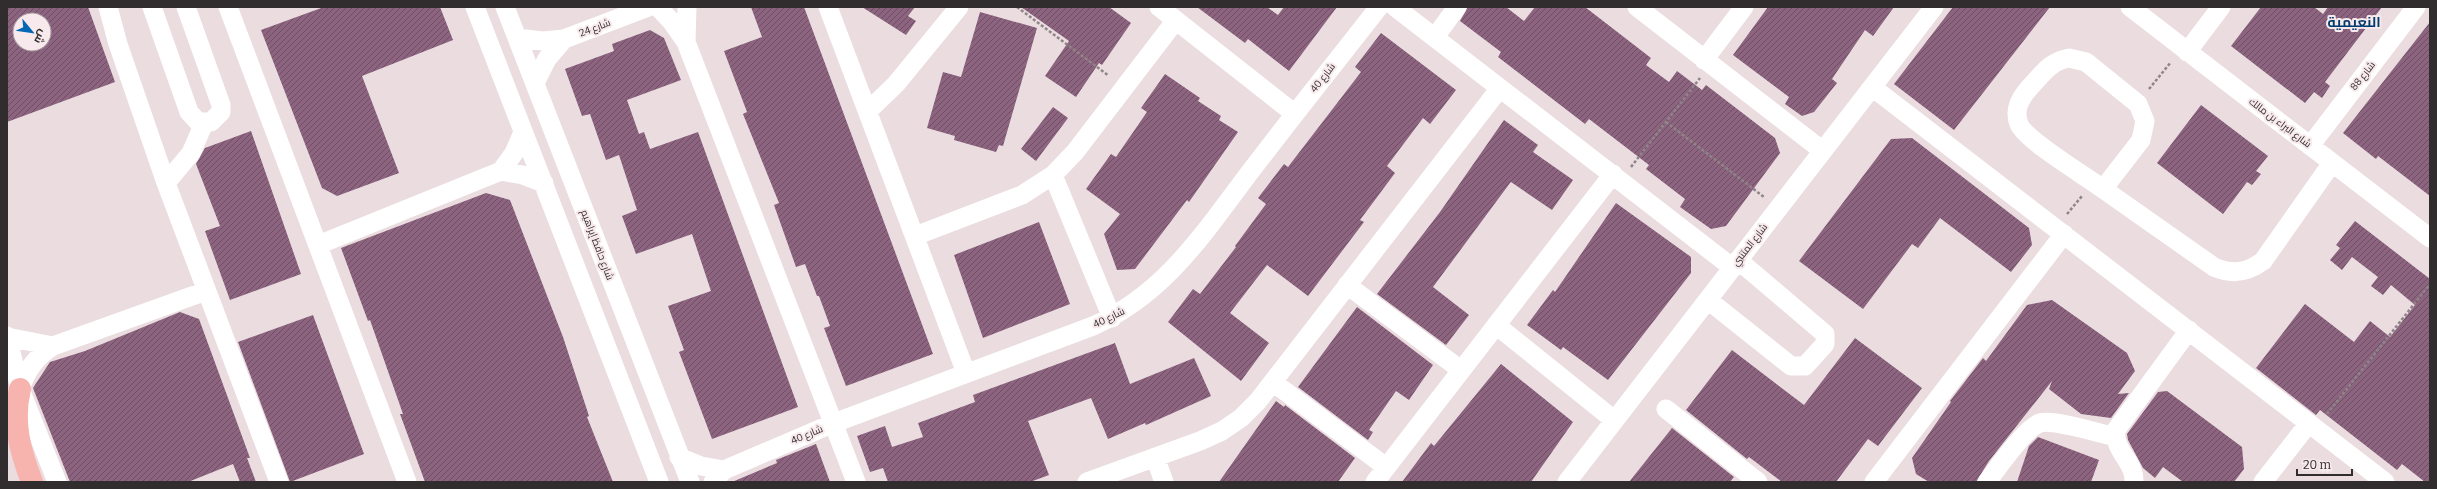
<svg xmlns="http://www.w3.org/2000/svg" width="2437" height="489" font-family="Bitter,Cairo,serif">
<style>
.building{fill:url(#building-hatch);fill-rule:evenodd}
.lines{fill:none;stroke-linecap:round;stroke-linejoin:round}
.path{stroke:#8f8588;stroke-width:2.5;stroke-dasharray:3 2;stroke-linecap:butt}
.minor{stroke:#fff;stroke-width:19}
.highway{stroke:#f7b4ae;stroke-width:22}
.labels{text-anchor:middle;dominant-baseline:central;stroke-width:4;stroke-linejoin:round;paint-order:stroke}
.street-label{font-size:10px;fill:#312c2d;stroke:#f7e9ec}
.district-label{font-size:14px;font-weight:bold;fill:#003c6d;stroke:#f7e9ec}
</style>
<defs>
<pattern id="building-hatch" width="6" height="6" patternUnits="userSpaceOnUse"><rect width="6" height="6" fill="#8c647f"/><path d="M-1 1l2-2M0 6l6-6M5 7l2-2" fill="none" stroke="#6d4e63"/></pattern>
</defs>
<rect width="100%" height="100%" fill="#eadcdf"/>
<!-- building -->
<path class="building" d="M7,7H88L115,82L7,122ZM20,20H44V44H20Z
M324,7H440L453,40L362,76L399,173L337,196L322,188L261,30Z
M751,7H804L933,354L846,386L824,328L830,326L819,296H817L805,264L796,267L774,205L779,203L743,114L747,112L724,51L762,37Z
M862,7H915L908,16L916,21L906,35Z
M1021,7H1109L1131,23L1102,65L1099,63L1076,97L1045,76L1069,41Z
M1197,7H1267L1278,15L1284,7H1337L1289,71L1248,39L1245,43Z
M1468,7H1506L1524,21L1535,7H1585L1651,58L1646,65L1669,82L1677,71L1702,90L1706,85L1775,138L1780,153L1726,226L1711,229L1680,207L1685,199L1646,169L1649,165L1589,119L1585,124L1498,57L1501,52L1460,21Z
M1768,7H1894L1873,36L1865,30L1832,79L1837,83L1814,112L1802,116L1785,104L1789,97L1733,55Z
M1953,7H2050L1954,130L1894,84Z
M2261,7H2314L2323,14L2328,7H2382L2325,82L2330,86L2322,98L2314,92L2305,103L2231,46Z
M980,12L1037,28L1003,146L999,145L996,152L954,140L955,136L927,128L943,72L961,77Z
M2430,22V196L2378,156L2376,159L2343,133Z
M650,30L664,38L681,80L627,100L639,134L644,132L650,149L698,132L798,407L712,439L679,352L684,350L668,306L711,291L692,234L636,254L622,216L637,210L619,155L606,160L590,114L582,116L565,69L614,51L612,44Z
M1381,33L1456,90L1430,124L1423,118L1387,166L1395,173L1360,220L1364,222L1308,296L1267,265L1230,313L1269,343L1241,381L1168,322L1193,289L1200,294L1236,247L1235,246L1266,204L1258,198L1284,164L1288,167L1361,72L1355,67Z
M1165,74L1200,98L1198,101L1221,116L1219,120L1238,132L1189,202L1187,200L1135,269L1117,270L1104,234L1120,214L1086,189L1111,154L1116,157L1147,112L1141,108Z
M2201,105L2268,156L2256,171L2261,174L2252,185L2247,182L2223,214L2157,163Z
M1053,107L1068,118L1036,161L1021,149Z
M1504,120L1538,145L1533,152L1573,180L1552,210L1511,182L1510,183L1433,287L1469,315L1446,345L1377,294L1440,212Z
M251,131L301,274L230,300L205,231L220,226L196,164L205,148Z
M1912,138L2029,228L2032,245L2011,272L1940,218L1918,248L1912,244L1863,309L1799,261L1891,139Z
M486,193L510,200L563,337L589,416L587,417L613,482H425L400,414H403L370,320L368,321L341,248Z
M1616,203L1691,257V273L1608,380L1563,347L1561,350L1527,325L1553,290L1555,292Z
M2355,221L2430,279V482H2425L2402,464L2397,470L2320,410L2316,415L2256,368L2305,304L2354,342L2370,321L2390,337L2415,305L2391,285L2383,295L2371,286L2378,277L2352,257L2342,270L2330,260L2340,248L2336,245Z
M1039,222L1070,304L983,338L954,255Z
M2052,300L2127,353L2135,371L2118,394L2129,393L2111,418L2081,414L2049,389L2052,381L1989,461L1976,482H1929L1916,474L1912,458L1951,402L1950,401L1983,358L1986,361L2027,305Z
M1357,307L1433,365L1409,400L1396,391L1369,430L1373,432L1368,440L1298,387Z
M180,312L199,319L250,458H247L256,482H240L233,464L188,482H70L33,388L50,362L85,351Z
M313,315L364,454L290,482L238,342Z
M1855,338L1922,388L1878,446L1868,439L1836,482H1782L1749,457L1747,459L1686,410L1732,350L1804,405Z
M1115,343L1130,384L1194,358L1211,396L1146,425L1145,423L1108,439L1091,398L1028,421L1049,475L1030,482H888L883,468L870,472L857,436L885,426L892,447L923,437L918,423L975,402L973,395Z
M1501,364L1573,422L1531,482H1402L1431,443L1434,446Z
M2167,391L2242,447L2244,469L2234,482H2183L2163,467L2155,478L2143,468L2128,440L2127,434L2158,392Z
M1276,401L1284,407L1285,405L1355,458L1338,482H1219Z
M1672,428L1734,477L1730,482H1629Z
M2038,437L2099,460L2091,482H2017L2029,446Z
M816,444L830,482H732L777,463L776,460Z"/>
<g class="lines">
<!-- path -->
<path class="path" d="M1017,7L1109,76
M2149,89L2171,62
M1666,122L1764,197
M1631,167L1700,78
M2067,214L2082,196
M2327,414L2430,284"/>
<!-- minor -->
<path class="minor" d="M108,7L118,44L166,183L279,482
M152,7L189,112L198,122H211L221,112V105L186,7
M228,7L407,482
M475,7L659,482
M505,7L690,482
M658,7L672,22L686,42L856,482
M828,7L966,373
M1159,7L1295,114
M1395,7L1733,268
M1637,7L1823,151
M2130,7L2430,238
M1435,37L1457,7
M517,38L543,41L564,39L648,7
M686,42L687,7
M2187,52L2221,7
M2069,58L2086,62L2138,104L2145,121L2141,140L2103,189C2087,177 2025,140 2019,124C2013,109 2021,97 2031,86C2043,73 2051,61 2069,58Z
M1704,60L1744,7
M535,83L547,59L564,39
M1872,87L2385,482
M868,111L896,84L959,7
M2310,146L2416,7
M501,171L523,175L544,183
M1053,175L1112,318
M166,183L191,153L204,123
M2103,189L2214,267C2232,275 2247,273 2263,261L2332,163
M915,236L1022,195L1053,175L1075,152L1176,20
M318,245L501,171L514,153L523,132
M1347,285L1461,370
M1708,300L1791,366H1805L1825,344V334L1738,260
M1496,325L1614,420
M7,336L20,389L57,482
M7,337L53,346
M1273,382L1386,467
M20,389C27,369 36,357 53,346L206,291
M1666,409L1758,482
M679,457L701,466L724,470
M1155,457L1164,482
M713,482L724,470L834,423L1093,326C1171,291 1209,224 1260,159C1299,108 1339,58 1379,7
M1087,482L1200,441L1222,431L1241,418L1258,401L1500,88
M1375,482L1613,174
M1567,482L1934,7
M1874,482L2064,234
M1987,482C1997,469 2026,427 2040,423C2053,419 2099,433 2115,437
M2134,482C2135,461 2113,451 2116,430L2189,330
M2263,482L2309,423"/>
<!-- highway -->
<path class="highway" d="M20,389C12,422 20,451 32,482"/>
</g>
<g class="labels">
<!-- street labels -->
<g class="street-label">
<text transform="translate(595 28) rotate(-21)">شارع 24</text>
<text transform="translate(2363 76) rotate(-52)">شارع 88</text>
<text transform="translate(1323 78) rotate(-52)">شارع 40</text>
<text transform="translate(2280 123) rotate(37)">شارع البراء بن مالك</text>
<text transform="translate(597 245) rotate(69)">شارع حافظ إبراهيم</text>
<text transform="translate(1750 245) rotate(-52)">شارع المتنبي</text>
<text transform="translate(1109 318) rotate(-26)">شارع 40</text>
<text transform="translate(807 435) rotate(-23)">شارع 40</text>
</g>
<!-- district labels -->
<g class="district-label">
<text x="2354" y="22">النعيمية</text>
</g>
</g>
<!-- border -->
<rect width="2437" height="489" fill="none" stroke="#312c2d" stroke-width="16"/>
<!-- north arrow -->
<g transform="translate(32 32) rotate(119)"><circle r="19" fill="#f7e9ec" stroke="#a89da0"/>
<path d="M0-3L7 15L0 10L-7 15Z" fill="#0168b4"/>
<text y="-6" font-size="11" font-weight="bold" text-anchor="middle" fill="#312c2d">ش</text>
</g>
<!-- scale -->
<path d="M2297 469v6h55v-6" fill="none" stroke="#312c2d" stroke-width="2"/>
<text x="2303" y="469" font-size="12" fill="#312c2d" stroke="#f7e9ec" stroke-width="3" paint-order="stroke">20 m</text>
</svg>
